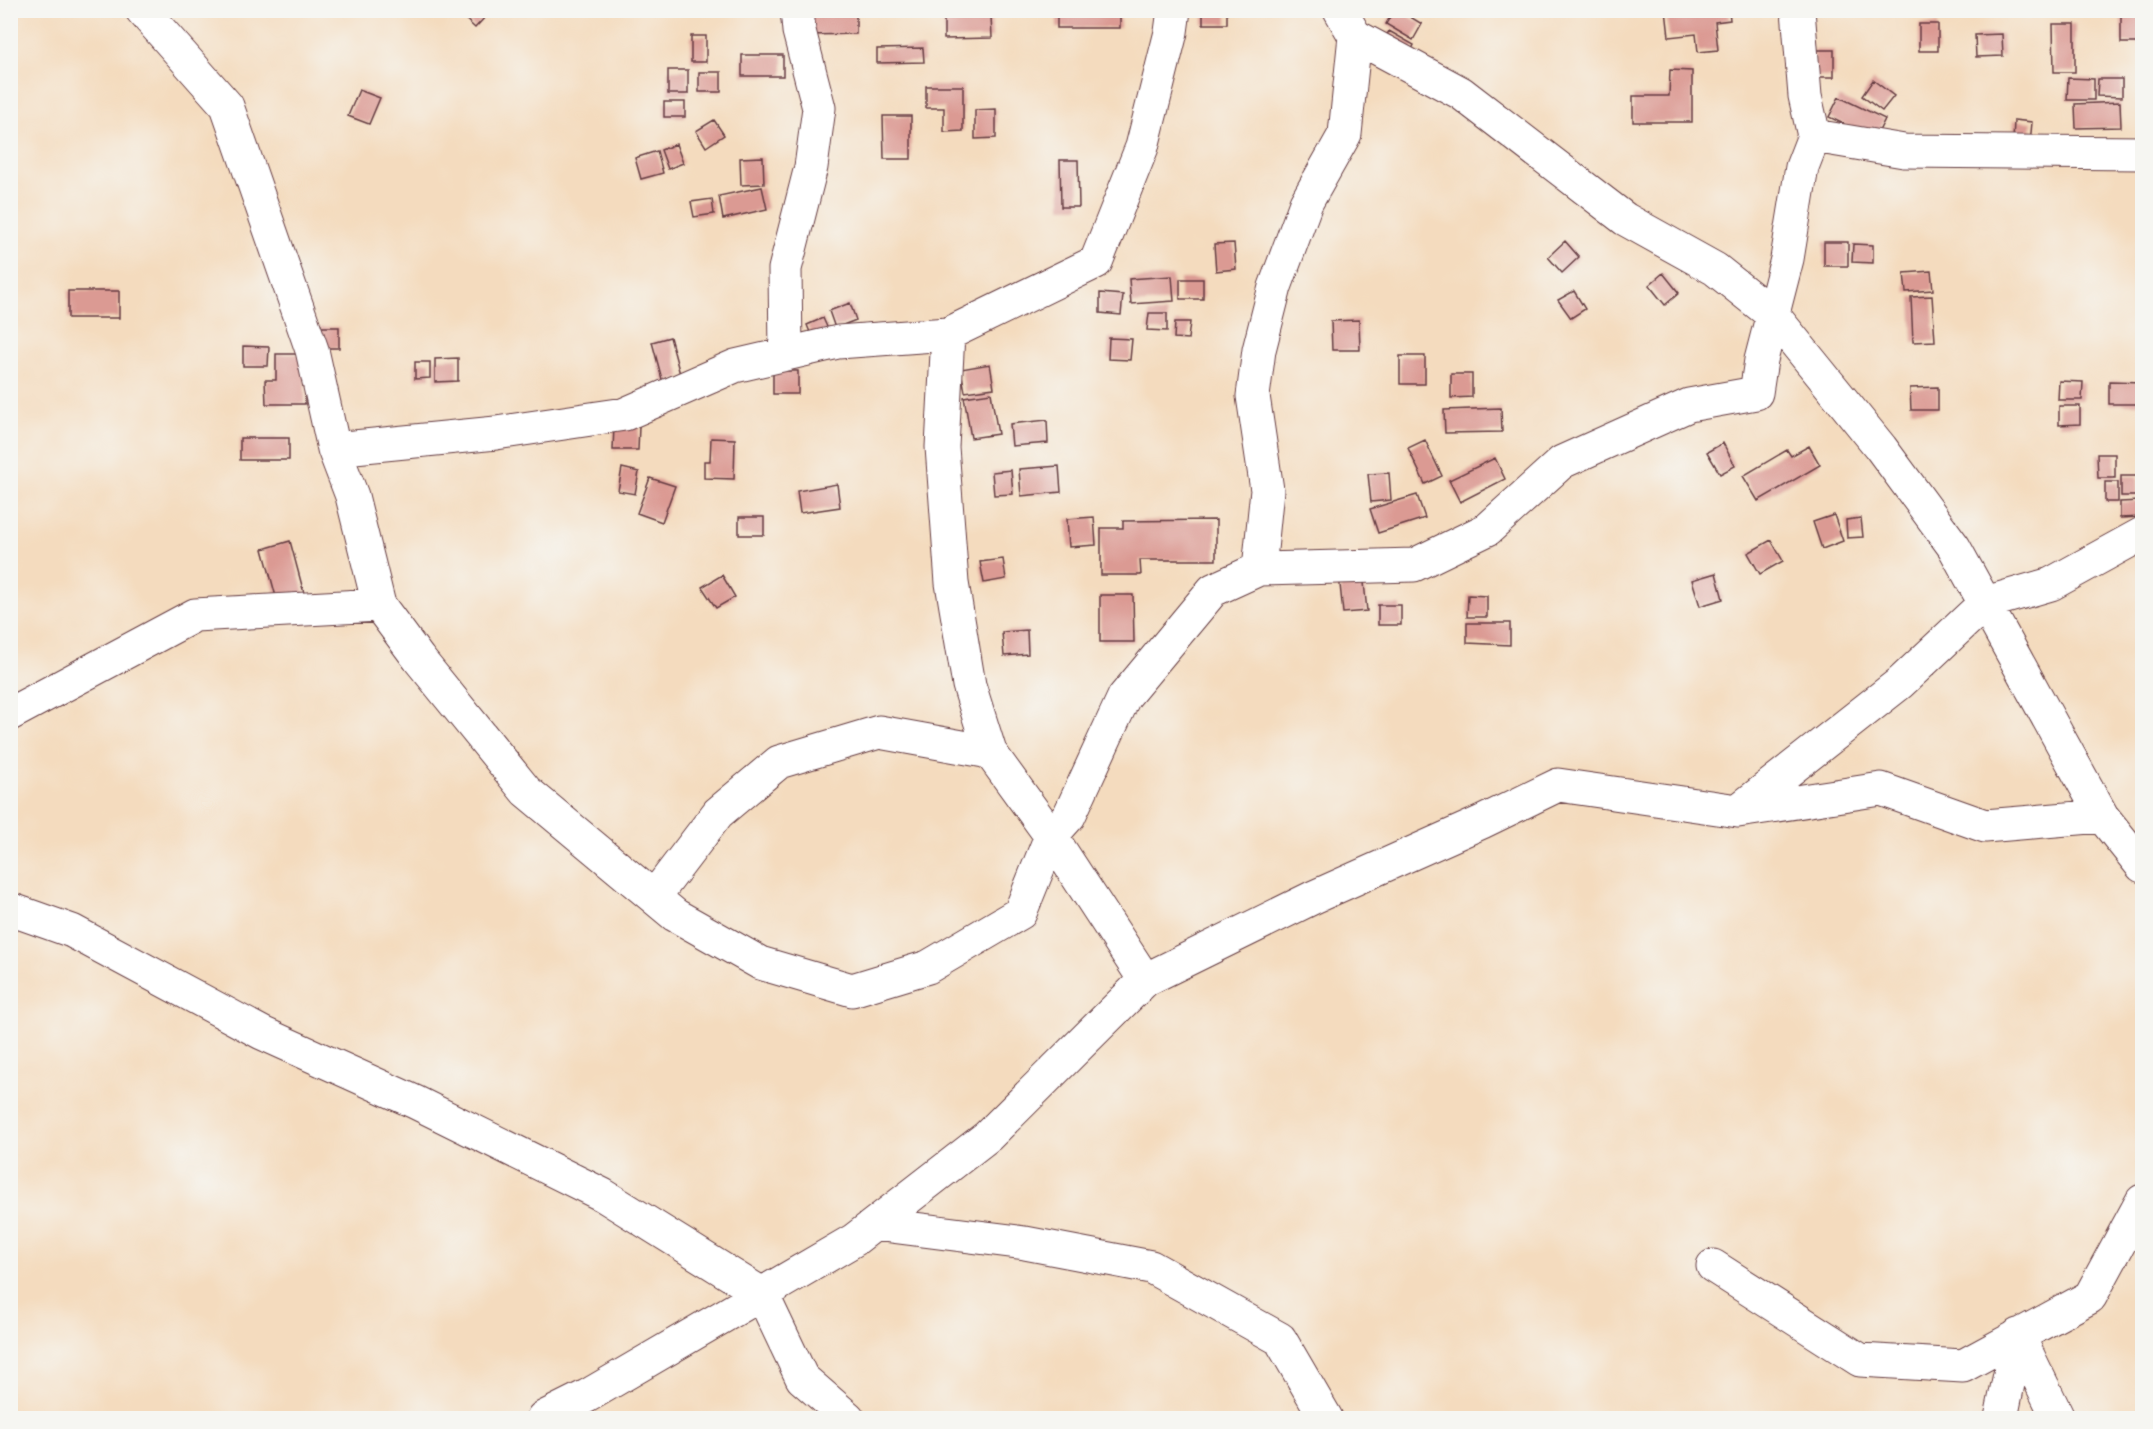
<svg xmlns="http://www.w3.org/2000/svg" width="2153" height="1429" font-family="'IM FELL French Canon',serif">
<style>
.building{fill:#db9a93}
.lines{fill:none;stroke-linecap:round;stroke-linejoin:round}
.minor-casing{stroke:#643b41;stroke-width:35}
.minor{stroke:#fff;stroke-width:33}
</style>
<rect width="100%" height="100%" fill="#f6f6f2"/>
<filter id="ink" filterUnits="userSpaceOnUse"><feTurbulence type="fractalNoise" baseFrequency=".0167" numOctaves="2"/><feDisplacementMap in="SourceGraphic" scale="12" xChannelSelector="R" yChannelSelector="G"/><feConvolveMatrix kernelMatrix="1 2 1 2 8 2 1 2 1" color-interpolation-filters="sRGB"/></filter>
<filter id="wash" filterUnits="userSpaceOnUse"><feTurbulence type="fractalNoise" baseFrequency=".008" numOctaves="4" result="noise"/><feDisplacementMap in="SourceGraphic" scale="24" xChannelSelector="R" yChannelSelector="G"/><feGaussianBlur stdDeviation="1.35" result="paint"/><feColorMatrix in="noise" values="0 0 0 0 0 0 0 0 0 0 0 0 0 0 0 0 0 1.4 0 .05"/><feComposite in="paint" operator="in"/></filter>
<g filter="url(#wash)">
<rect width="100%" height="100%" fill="#f4dbbe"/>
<g id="blocks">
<!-- building -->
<path class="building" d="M464,10H482L487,15L475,28L460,14Z
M806,10H856V34L806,35Z
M1057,10H1120V28H1057Z
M1203,10H1227V24H1203Z
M1394,10H1399L1422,24L1413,40L1386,24Z
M1666,10H1729L1730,20L1715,22L1718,50L1698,52L1696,34L1669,37Z
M2121,10H2142V43H2121Z
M944,16H991L992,38L944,39Z
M1919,24H1938V51H1919Z
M2053,24H2075V72H2054Z
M1389,31L1414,45L1407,60L1381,46Z
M2002,34L2003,56L1976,57L1975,35Z
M691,36H706V62H691Z
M923,48L924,62L877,63V49Z
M1814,50H1834V77H1814Z
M742,55H783V76H742Z
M668,70H688V94H668Z
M1670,70L1692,71V122H1633V96H1669Z
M699,72H721V92H699Z
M2068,78L2094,79V100H2067Z
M2098,79H2122V97L2097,96Z
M1873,80L1894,96L1882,111L1862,96Z
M926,86H963V131L944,132V108H926Z
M359,90L380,98L369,124L348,116Z
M1839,97L1885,119L1875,139L1829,117Z
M664,102H685V117H664Z
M2120,102L2121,127L2076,128L2075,104Z
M996,109V138L975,139V110Z
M883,116H911V159H884Z
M714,120L724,135L706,147L696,131Z
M2014,120L2032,122L2030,144L2013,143Z
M676,144L683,163L668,169L661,150Z
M657,151L663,173L641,179L635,158Z
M763,157L764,184L741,185L740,158Z
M1060,160H1078L1079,207H1061Z
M762,187L767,209L723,219L719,196Z
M712,199L714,214L694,217L691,202Z
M1565,241L1579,257L1562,273L1548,257Z
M1824,242H1848V266H1824Z
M1234,243L1236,269L1216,271L1214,244Z
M1853,244L1873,245V263L1852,262Z
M1931,271L1933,290L1906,292L1904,273Z
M1663,273L1679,293L1665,305L1649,285Z
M1172,276L1174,301L1131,304L1129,279Z
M1180,279H1203V299H1180Z
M68,291H119V318H68Z
M1574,291L1585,309L1571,318L1558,300Z
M1100,293L1123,295L1121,315L1100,313Z
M1932,296L1935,341L1913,342L1911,297Z
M850,303L856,320L835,328L829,311Z
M1149,313H1167V331L1147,330Z
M823,318L831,336L814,342L807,325Z
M1359,320L1360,350H1332L1331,321Z
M1175,322H1190L1188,339L1174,338Z
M320,327H339V348H320Z
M670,337L681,378L663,383L652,342Z
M1109,338L1132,339L1130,360L1108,359Z
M243,346L269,347L268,366H243Z
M276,354H305V404H266L265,380H276Z
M1400,356H1425V384H1400Z
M458,358V381L435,382V359Z
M415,362H430V378L415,379Z
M990,364L994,388L965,392L961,369Z
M773,371H798V394H773Z
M1451,374H1472V397L1451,398Z
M2059,381L2083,382L2082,400H2058Z
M2109,381L2142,382V404H2109Z
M1938,387V410H1911L1910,388Z
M991,393L998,434L971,438L964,397Z
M2059,406H2080V424L2059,425Z
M1501,408L1502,432L1445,433L1444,410Z
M1047,420L1048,443L1012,446L1010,424Z
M614,426H639L638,450H613Z
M240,438H289V460H240Z
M711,438L735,439L734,479L704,478V461H710Z
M1425,440L1442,476L1425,484L1408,448Z
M1723,443L1735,466L1720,474L1707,452Z
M1809,446L1820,465L1758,501L1743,476L1787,450L1791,456Z
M2097,454H2115V478H2098Z
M1495,458L1505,479L1460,502L1449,480Z
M1059,466L1061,492L1021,496L1019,469Z
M622,468L639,472L635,494L618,491Z
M1011,470L1013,494L994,495L992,472Z
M1389,473L1391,500L1371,502L1368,474Z
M2121,476H2137L2138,496H2121Z
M650,478L675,486L662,522L637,513Z
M2105,482H2118V502H2105Z
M837,484L840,507L800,513L797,491Z
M1417,495L1425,518L1378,533L1370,509Z
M2140,501L2141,517L2120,518V502Z
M1834,515L1843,541L1822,549L1813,522Z
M739,517H764V535H739Z
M1094,517L1096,545L1069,547L1067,519Z
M1861,518L1863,537L1847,538L1846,520Z
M1216,520V560H1140L1141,575H1101V528H1123V521Z
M1771,540L1783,561L1760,574L1748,553Z
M290,541L305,597L278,604L263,549Z
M1003,559L1006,579L984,583L980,562Z
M1363,573L1367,611L1343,613L1339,575Z
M1716,573L1723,599L1700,606L1692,580Z
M722,575L735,597L716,608L702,587Z
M1100,595H1133L1134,642H1100Z
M1468,595L1487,596V617H1467Z
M1378,605H1401V625H1378Z
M1467,623H1510V645L1467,643Z
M1027,630L1028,654L1004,656L1002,632Z"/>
</g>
</g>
<g filter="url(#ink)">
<use href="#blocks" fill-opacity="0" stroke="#643b41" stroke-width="1.5"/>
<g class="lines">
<defs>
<path id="minor" d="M142,10L227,106L312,350L334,449L352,496L379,605L419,659L526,791L675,915L760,963L852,990L928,967L1020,913L1051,836L1069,816L1124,697L1213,590L1259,569L1414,565L1488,529L1562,462L1689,405L1756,393L1761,360L1787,259L1802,167L1814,136L1805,96L1798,10
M1340,10L1355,36L1461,93L1625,219L1715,269L1773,315L1881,448L1954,547L2102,816L2142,866
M1814,136L1904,151L2142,153
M948,334L942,447L952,583L969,685L990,752
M786,354L785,269L811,167L819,108L799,31L797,10
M334,449L496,433L625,414L735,366L838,342L948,334L1096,262L1142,147L1171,32L1174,10
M1259,569L1267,490L1253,396L1259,350L1275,287L1306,203L1345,134L1355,36
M10,714L195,615L379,605
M1740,809L1900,683L1985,603L2051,584L2142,534
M654,897L718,813L779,762L879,732L990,752L1051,836L1145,980
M10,909L72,931L262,1033L415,1102L603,1195L762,1294L802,1378L848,1418
M875,1224L1025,1243L1151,1267L1280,1339L1326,1418
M1713,1266L1860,1360L1963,1366L2090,1297L2142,1201
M2018,1335L2058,1418
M543,1418L587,1396L854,1240L988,1136L1145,980L1314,897L1482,822L1558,785L1738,811L1881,789L1985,826L2102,816
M2001,1418L2018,1335"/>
</defs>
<!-- minor casing -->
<use href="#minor" class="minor-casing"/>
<!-- minor -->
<use href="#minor" class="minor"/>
</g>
</g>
<!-- margin -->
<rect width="2153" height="1429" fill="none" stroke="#f6f6f2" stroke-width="36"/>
</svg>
